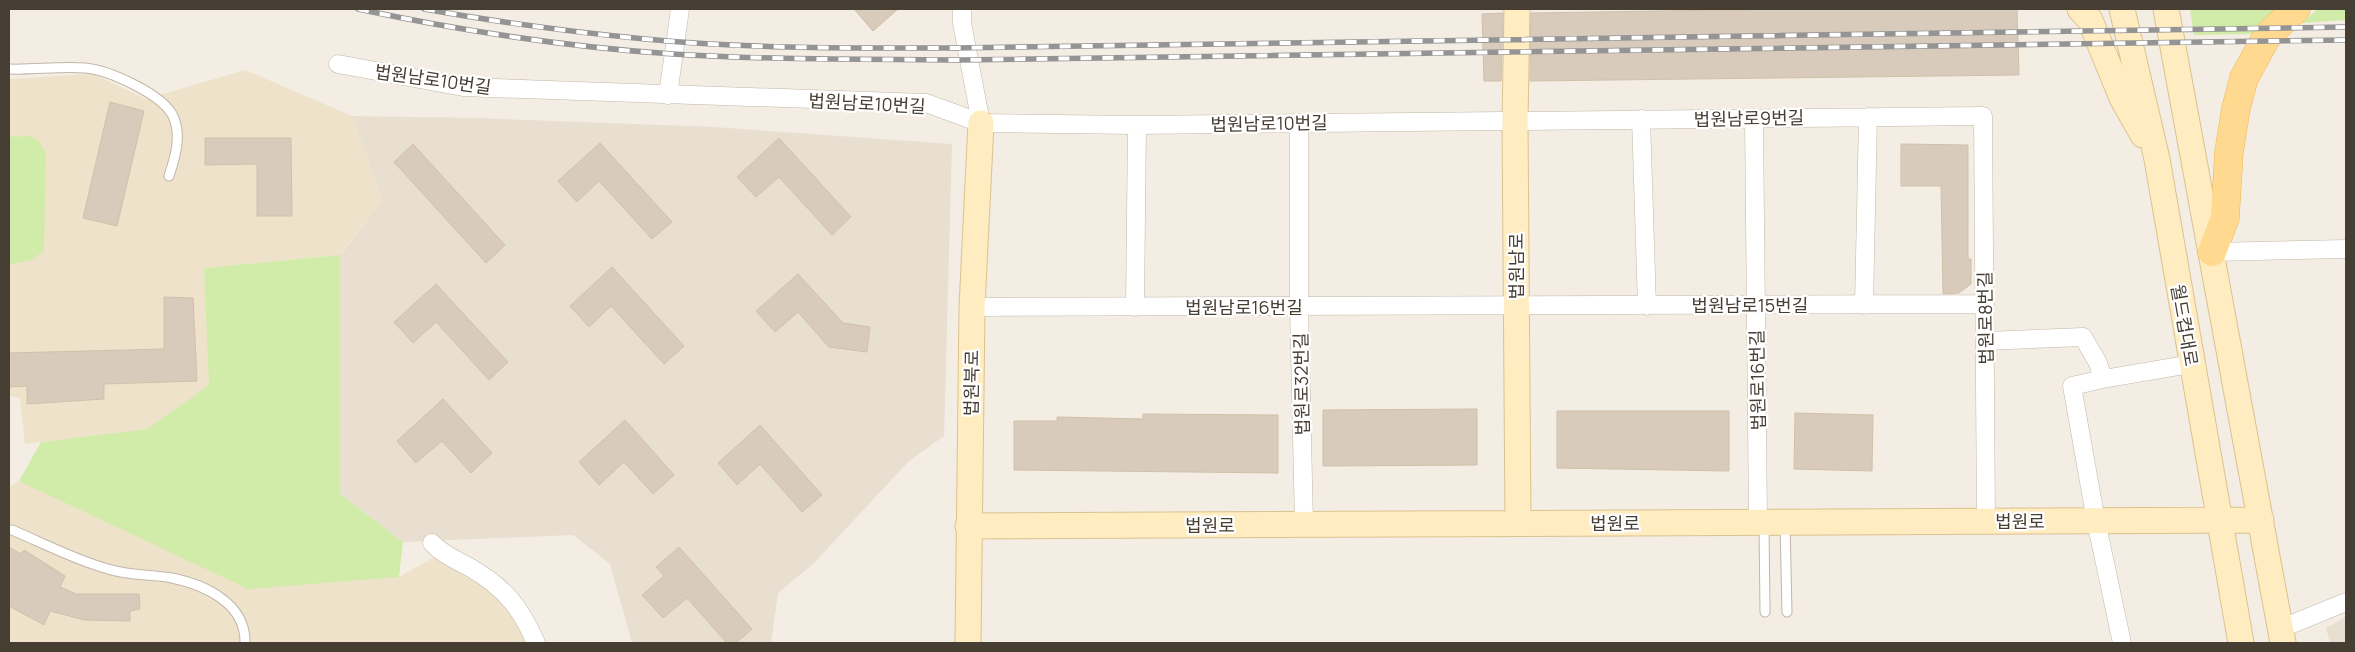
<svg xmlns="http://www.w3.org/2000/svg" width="2355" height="652" font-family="Manrope,'Noto Sans KR',sans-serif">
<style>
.residential{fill:#e8dfd1}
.education{fill:#eee2cb}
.green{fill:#d1eca8}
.building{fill:#d9cbbb;stroke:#d1c0aa}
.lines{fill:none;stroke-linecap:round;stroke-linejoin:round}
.service-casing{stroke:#c2b7a8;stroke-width:11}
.minor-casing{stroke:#c2b7a8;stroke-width:19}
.secondary-casing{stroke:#dbc290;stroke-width:27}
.primary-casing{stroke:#eeb756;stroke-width:29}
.service{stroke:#fff;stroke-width:9}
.minor{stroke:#fff;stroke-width:18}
.secondary{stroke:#ffecc1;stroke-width:25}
.primary{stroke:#ffd990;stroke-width:28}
.rail-casing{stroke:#949494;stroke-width:5.5}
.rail{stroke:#fff;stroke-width:4;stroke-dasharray:11;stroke-linecap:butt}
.labels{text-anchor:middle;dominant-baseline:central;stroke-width:4.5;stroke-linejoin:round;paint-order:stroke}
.street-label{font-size:18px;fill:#463d33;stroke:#fff}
</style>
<rect width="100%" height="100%" fill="#f3ede3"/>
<!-- residential -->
<path class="residential" d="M352,116L477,118L714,127L952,144L944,436L909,461L813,564L778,593L771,643H632L610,564L573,535L403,542L340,494V256L382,200Z
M2346,617V643H2330L2326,628Z"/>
<!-- education -->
<path class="education" d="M245,70L352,116L382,200L340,255L204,268L210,385L147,429L25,444L20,398L9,396V79L93,74L146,99Z
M19,481L399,577L442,553L511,598L531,643H9V487Z"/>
<!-- green -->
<path class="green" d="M2190,9H2285L2258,34L2194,35Z
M2318,9H2346V20L2302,23Z
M31,136L39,141L46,153L44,251L31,260L9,265V137Z
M340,255V494L403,542L399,577L248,589L19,481L41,442L147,429L209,385L204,268Z"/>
<!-- building -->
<path class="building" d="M854,9H898L873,31Z
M1787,9H2017L2019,75L1530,81L1531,13Z
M1503,13L1501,81H1484L1482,14Z
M110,102L144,111L117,226L83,218Z
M205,138H291L292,216H257V164L205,165Z
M779,138L851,217L832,235L779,177L756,197L737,177Z
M600,143L672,222L652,239L599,181L577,202L558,181Z
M413,144L505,245L486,263L394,162Z
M1901,144L1968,145V259H1971V284L1959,293L1943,294L1941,186H1901Z
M612,267L684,346L664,364L611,306L589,327L570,306Z
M798,274L843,323L870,327L867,352L829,347L798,312L775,332L756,311Z
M436,284L508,362L489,380L436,322L413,343L394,322Z
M164,297L193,298L197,381L104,384V399L27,404V386L9,387V353L164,349Z
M443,399L492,453L471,473L442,441L416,463L397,441Z
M1477,409V465L1323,466V410Z
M1557,411H1729V471L1557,468Z
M1795,413L1873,415L1872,471L1794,469Z
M1143,414L1278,415V473L1014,470V421H1057V417L1143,419Z
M625,420L674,475L653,494L624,462L599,485L579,462Z
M760,425L822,495L802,512L760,464L737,485L718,463Z
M9,547L21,554L24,550L65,576L60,587L76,594H139L140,609L130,611V621L85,620L50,611L44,625L9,606Z
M679,547L752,629L736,643H727L687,598L663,618L642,595L664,576L656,567Z"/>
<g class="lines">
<defs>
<path id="service" d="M9,69C34,70 60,66 85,68C109,70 162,94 173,116C182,135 175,158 169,176
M1785,523L1787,612
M1764,525L1765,612
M12,530C43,543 75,560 108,569C129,576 151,574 172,578C206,585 246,604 245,643"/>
<path id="minor" d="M962,9V23L981,123
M338,64L463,87L926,103L981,123L1137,125L1983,116L1986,521
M668,95L680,9
M1754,118L1758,522
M1641,119L1647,306
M1299,123V307L1304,524
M2212,252L2346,249
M1864,305L1868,117
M972,307L1985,304
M1135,307L1137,125
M1986,341L2083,337L2098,363L2103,379L2191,364
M2103,379L2072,386L2096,521L2122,643
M432,543C443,555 457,560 471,568C505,588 521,608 536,643
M2280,629L2346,602"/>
<path id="secondary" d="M1517,9L1515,121L1518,523
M2080,9L2090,20L2122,98L2143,135
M2122,9L2157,159L2241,643
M2166,9L2283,643
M968,526L2261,520
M968,643L972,307L981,123"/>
<path id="primary" d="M2212,252L2225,218L2229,152L2236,108L2244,78L2267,36L2296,9"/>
</defs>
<!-- service casing -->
<use href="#service" class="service-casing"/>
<!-- minor casing -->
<use href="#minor" class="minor-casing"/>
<!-- secondary casing -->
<use href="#secondary" class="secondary-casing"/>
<!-- primary casing -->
<use href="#primary" class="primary-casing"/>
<!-- service -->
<use href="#service" class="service"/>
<!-- minor -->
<use href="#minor" class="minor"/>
<!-- secondary -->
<use href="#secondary" class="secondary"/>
<!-- primary -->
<use href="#primary" class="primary"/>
<defs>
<path id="rail" d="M358,9C462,31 567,47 673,54C768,60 864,59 960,60L2346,40
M424,9C497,22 571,32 645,39C748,49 852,48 956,48L2346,27"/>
</defs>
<!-- rail casing -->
<use href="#rail" class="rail-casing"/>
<!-- rail -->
<use href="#rail" class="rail"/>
</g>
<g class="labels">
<!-- street labels -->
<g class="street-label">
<text transform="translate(433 79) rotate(8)">법원남로10번길</text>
<text transform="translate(867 103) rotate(3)">법원남로10번길</text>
<text transform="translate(1749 118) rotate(-1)">법원남로9번길</text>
<text transform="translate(1269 123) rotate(-1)">법원남로10번길</text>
<text transform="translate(1516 266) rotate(-90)">법원남로</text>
<text x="1750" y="305">법원남로15번길</text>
<text x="1244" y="307">법원남로16번길</text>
<text transform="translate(1985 318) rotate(-91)">법원로8번길</text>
<text transform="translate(2185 325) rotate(80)">월드컵대로</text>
<text transform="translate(1757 380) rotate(-91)">법원로16번길</text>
<text transform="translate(971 383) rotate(-89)">법원북로</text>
<text transform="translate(1301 384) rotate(-91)">법원로32번길</text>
<text x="2020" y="521">법원로</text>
<text x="1615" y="523">법원로</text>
<text x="1210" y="525">법원로</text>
</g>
</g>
<!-- border -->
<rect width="2355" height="652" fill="none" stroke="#463d33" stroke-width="20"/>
</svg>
